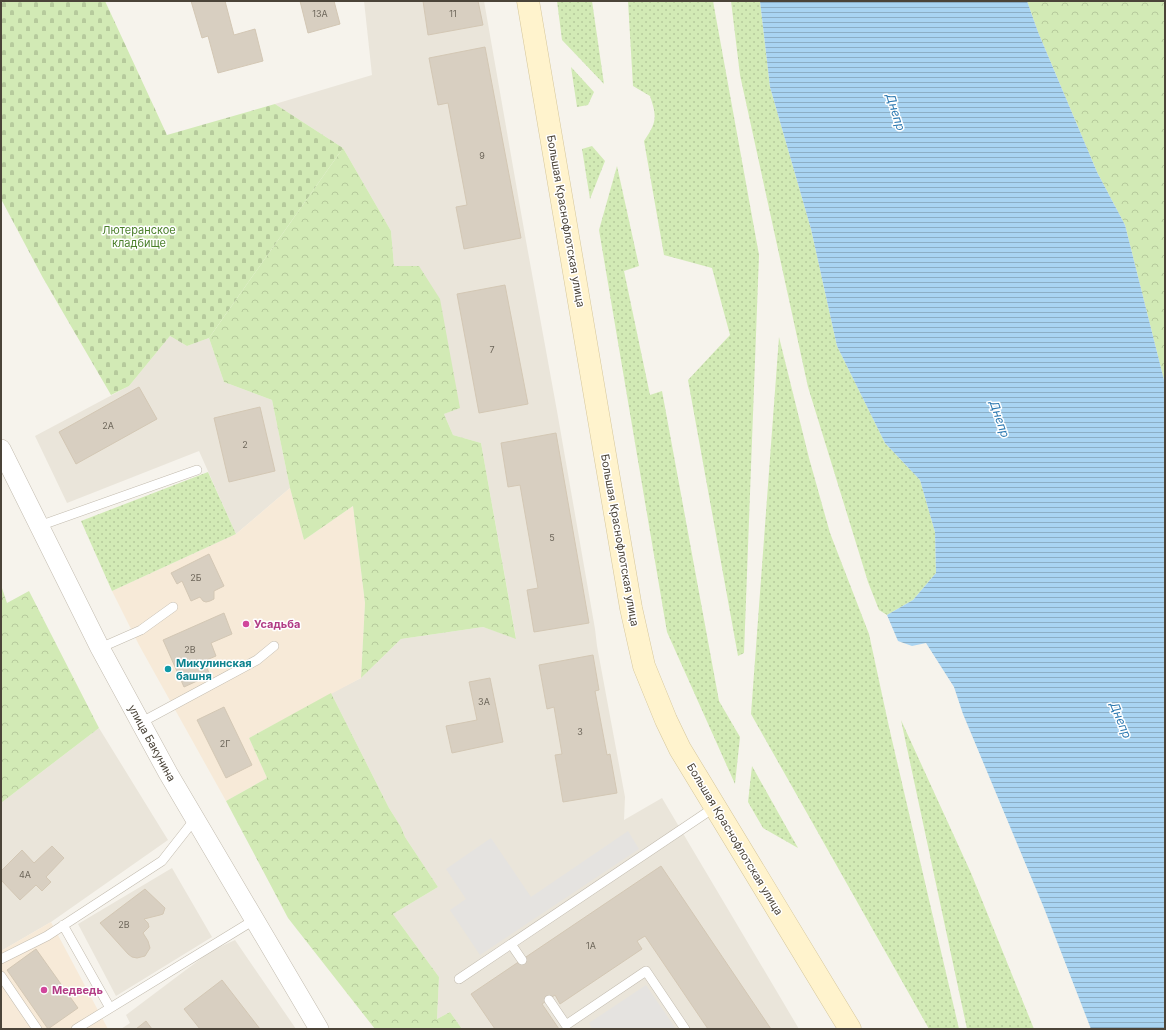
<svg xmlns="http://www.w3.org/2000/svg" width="1166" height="1030" font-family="Inter,sans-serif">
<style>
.residential{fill:#eae5da}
.commercial{fill:#f7ead8}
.grass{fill:url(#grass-dots)}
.forest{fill:url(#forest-crowns)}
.cemetery{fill:url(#cemetery-stones)}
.parking{fill:#e5e3e0}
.water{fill:url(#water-rules)}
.building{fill:#d8cfc1;stroke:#d3c7b4}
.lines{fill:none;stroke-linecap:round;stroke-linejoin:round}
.service-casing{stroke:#c2bbae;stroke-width:10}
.minor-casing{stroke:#c2bbae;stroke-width:20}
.secondary-casing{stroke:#d6c79b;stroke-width:23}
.service{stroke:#fff;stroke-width:9}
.minor{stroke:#fff;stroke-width:19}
.secondary{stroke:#fff3cd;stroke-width:22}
.hotel-dot{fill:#d1479c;stroke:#fff;stroke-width:1.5}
.culture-dot{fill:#0f9aa8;stroke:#fff;stroke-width:1.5}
.labels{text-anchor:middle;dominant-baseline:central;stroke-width:3;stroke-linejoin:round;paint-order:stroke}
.number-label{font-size:9px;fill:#6e675b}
.street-label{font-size:11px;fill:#4b4439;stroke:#fff}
.park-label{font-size:11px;fill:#4a7f2a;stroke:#fff}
.hotel-label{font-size:11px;font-weight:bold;fill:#b23c85;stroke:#fff;text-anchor:start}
.culture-label{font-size:11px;font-weight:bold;fill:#0d838f;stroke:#fff;text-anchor:start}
.water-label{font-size:12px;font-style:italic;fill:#2e7ab2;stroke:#fff}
</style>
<defs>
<pattern id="grass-dots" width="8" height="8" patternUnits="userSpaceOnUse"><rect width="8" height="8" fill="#d2eab5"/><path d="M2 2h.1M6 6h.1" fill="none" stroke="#b6ca9c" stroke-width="1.8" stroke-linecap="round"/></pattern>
<pattern id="forest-crowns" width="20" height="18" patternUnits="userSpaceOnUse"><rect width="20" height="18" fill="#d2eab5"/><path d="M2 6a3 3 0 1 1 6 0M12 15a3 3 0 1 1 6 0" fill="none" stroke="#b6ca9c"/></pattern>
<pattern id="cemetery-stones" width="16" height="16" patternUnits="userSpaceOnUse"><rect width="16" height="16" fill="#d2eab5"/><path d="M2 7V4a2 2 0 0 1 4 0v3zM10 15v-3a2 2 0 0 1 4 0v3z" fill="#b6ca9c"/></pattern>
<pattern id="water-rules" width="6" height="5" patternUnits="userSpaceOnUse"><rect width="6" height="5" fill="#a9d4f2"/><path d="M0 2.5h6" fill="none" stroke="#8caec5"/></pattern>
</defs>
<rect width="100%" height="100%" fill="#f6f3ec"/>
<!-- residential -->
<path class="residential" d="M364,1H484L526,241L557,411L595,629L597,646L625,797L624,820L662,798L799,1029H462L450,1012L437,1019L439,977L393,914L438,887L405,837L401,827L389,808L331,693L361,678L401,639L483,627L516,638L481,443L453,435L444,414L459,408L394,266L391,231L343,148L275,104L372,75Z
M170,336L187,346L209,338L224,382L272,400L290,488L236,534L199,451L67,503L35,436L129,386Z
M99,728L168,840L51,922L1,951V803Z
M172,868L212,937L116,996L78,924Z
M235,940L296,1029H121L130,1023L126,1015L211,951Z"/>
<!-- commercial -->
<path class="commercial" d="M290,488L304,540L353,506L365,603L361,678L249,738L267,778L226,801L139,645L112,591L236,534Z
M51,922L108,1029H1V951Z"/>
<!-- grass -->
<path class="grass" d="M557,1H592L604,84L562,40Z
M628,1H713L759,255L744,653L738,656L688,380L730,335L712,268L664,255L644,141C657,122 657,117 650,96L633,86Z
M731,1H760L770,87L811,229L837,346L885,443L920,480L935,532L936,573L913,600L887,615L879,610L868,582L808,387L740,75Z
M571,67L594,92L588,105L577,107Z
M592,146L605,161L590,199L582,149Z
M617,166L639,266L624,271L650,395L662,391L719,701L740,737L735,784L667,632L599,230Z
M779,337L809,458L830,533L869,634L889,727L959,1029H929L751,714Z
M208,472L236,534L112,591L81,521Z
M901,720L971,873L1034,1029H967Z
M752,766L798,848L763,828L748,802Z"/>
<!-- forest -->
<path class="forest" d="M1027,1H1165V384L1125,225L1097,172L1038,32Z
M343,148L391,231L394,266H419L440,299L460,408L444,414L453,435L481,443L516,639L483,627L401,639L361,678L365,603L353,506L304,540L290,488L272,400L224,382L209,338Z
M1,585L7,603L29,591L99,728L1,803Z
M331,693L389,808L401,827L405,837L438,887L393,914L439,977L437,1019L450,1012L462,1029H375L288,918L226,801L267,778L249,738Z"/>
<!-- cemetery -->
<path class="cemetery" d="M1,1H105L167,135L275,104L343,148L209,338L187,346L170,336L129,386L111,395L43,278L1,199Z"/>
<!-- parking -->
<path class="parking" d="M628,831L639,849L480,955L450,910L466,899L446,869L491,838L531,897Z
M646,985L676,1029H592L589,1023Z"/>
<!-- water -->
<path class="water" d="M760,1H1027L1038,32L1097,172L1125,225L1165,384V1029H1091L1044,908L963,714L954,687L926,643L912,646L898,641L887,615L913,600L936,573L935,532L920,480L885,443L837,346L811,229L770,87Z"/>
<!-- building -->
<path class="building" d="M191,1H225L234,35L255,29L263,61L218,73L208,36L202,38Z
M300,1H334L340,24L308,33Z
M423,1H478L483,25L428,35Z
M485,47L521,238L464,249L456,207L467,205L448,103L438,105L429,58Z
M505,285L528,404L479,413L457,294Z
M139,387L157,419L76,464L59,432Z
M260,407L275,471L229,482L214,418Z
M556,433L589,623L534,632L527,590L538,588L520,485L508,487L501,443Z
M209,554L224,586L214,591V599L210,601L206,602L203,601L200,597L191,601L182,581L177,584L171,573Z
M224,613L232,634L211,643L216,656L204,661L210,675L184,687L163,640Z
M593,655L599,690L595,691L607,755L610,754L617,793L563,802L555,755L562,754L554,707L547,709L539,665Z
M490,678L503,742L452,753L446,726L477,720L469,682Z
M224,707L252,765L226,778L197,720Z
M52,846L64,858L46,877L51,882L42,891L36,885L20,900L1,880V871L22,850L34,863Z
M661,866L771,1029H708L645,936L637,941L642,949L560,1004L555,995L542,1004L559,1029H495L471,994Z
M145,889L165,908L163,914L160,915L144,919L148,923L149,927L143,933L148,941L150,948L145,956L137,958L132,957L128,954L100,923Z
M36,949L78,1008L48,1029L7,970Z
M222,980L260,1029H200L184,1009Z
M146,1021L152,1029H136Z"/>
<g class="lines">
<defs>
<path id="service" d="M39,526L197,470
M100,648L141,630L173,607
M140,723L257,660L274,646
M63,925L110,1008
M511,944L522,960
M1,959L47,936L162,861L195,819
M1,976L37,1029
M459,979L715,807
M549,1000L566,1025L646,971L685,1029
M76,1029L254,920"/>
<path id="minor" d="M1,449L100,648L168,773L319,1029"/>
<path id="secondary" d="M528,1L631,608L644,666L666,720L680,749L850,1029"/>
</defs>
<!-- service casing -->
<use href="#service" class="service-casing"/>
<!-- minor casing -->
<use href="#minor" class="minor-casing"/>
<!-- secondary casing -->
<use href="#secondary" class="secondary-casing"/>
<!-- service -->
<use href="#service" class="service"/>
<!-- minor -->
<use href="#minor" class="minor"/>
<!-- secondary -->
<use href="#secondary" class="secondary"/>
</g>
<!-- markers -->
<g class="hotel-dot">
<circle cx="246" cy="624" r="4"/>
<circle cx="44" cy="990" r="4"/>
</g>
<circle class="culture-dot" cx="168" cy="669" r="4"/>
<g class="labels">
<!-- number labels -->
<g class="number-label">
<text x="320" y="13">13А</text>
<text x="453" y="13">11</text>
<text x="482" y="155">9</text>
<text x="492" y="349">7</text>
<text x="108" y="425">2А</text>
<text x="245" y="444">2</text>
<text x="552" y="537">5</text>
<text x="196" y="577">2Б</text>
<text x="190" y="649">2В</text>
<text x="484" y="701">3А</text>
<text x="580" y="731">3</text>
<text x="225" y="743">2Г</text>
<text x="25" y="874">4А</text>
<text x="124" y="924">2В</text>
<text x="591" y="945">1А</text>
</g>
<!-- street labels -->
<g class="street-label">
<text transform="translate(566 221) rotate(80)">Большая Краснофлотская улица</text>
<text transform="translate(620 540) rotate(80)">Большая Краснофлотская улица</text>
<text transform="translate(152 743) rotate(61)">улица Бакунина</text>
<text transform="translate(735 839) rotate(59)">Большая Краснофлотская улица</text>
</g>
<!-- park labels -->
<g class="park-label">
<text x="139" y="230">Лютеранское<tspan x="139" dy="13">кладбище</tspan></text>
</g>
<!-- hotel labels -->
<g class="hotel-label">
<text x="254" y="624">Усадьба</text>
<text x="52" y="990">Медведь</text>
</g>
<!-- culture labels -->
<g class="culture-label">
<text x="176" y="663">Микулинская<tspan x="176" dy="13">башня</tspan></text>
</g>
<!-- water labels -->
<g class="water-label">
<text transform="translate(896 112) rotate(73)">Днепр</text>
<text transform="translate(1000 419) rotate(71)">Днепр</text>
<text transform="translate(1121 720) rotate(68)">Днепр</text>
</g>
</g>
<!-- border -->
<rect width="1166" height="1030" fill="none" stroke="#4b4439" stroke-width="4"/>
</svg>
